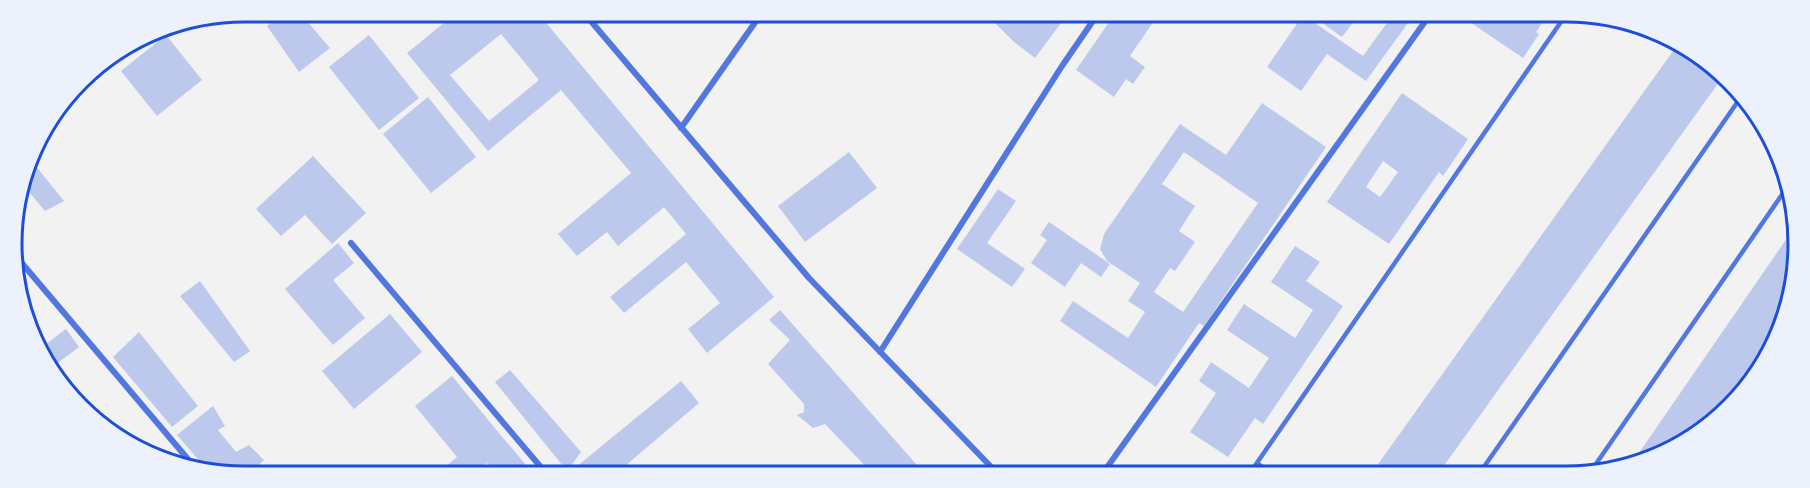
<svg xmlns="http://www.w3.org/2000/svg" width="1810" height="488" font-family="Raleway,sans-serif">
<style>
.building{fill:#bdc9ec;fill-rule:evenodd}
.lines{fill:none;stroke-linecap:round;stroke-linejoin:round}
.service{stroke:#5277de;stroke-width:4.5}
.minor{stroke:#5277de;stroke-width:6}
.rim{fill:none;stroke:#1d4ed8;stroke-width:3}
</style>
<rect width="100%" height="100%" fill="#f2f2f2"/>
<!-- building -->
<path class="building" d="M283,12H299L330,48L299,72L267,26Z
M456,13H538L774,297L707,353L688,329L720,303L686,262L624,313L610,297L686,234L664,207L618,246L607,232L577,256L558,234L631,173L561,90L488,151L407,53ZM501,34L539,80L489,121L450,75Z
M1001,14L1062,15H1067L1035,58L1014,42L995,23Z
M1114,15H1158L1130,56L1145,67L1133,84L1126,79L1114,97L1076,70Z
M1303,15L1363,56L1392,16H1413L1366,81L1327,54L1301,91L1267,67Z
M1311,15L1358,16L1342,37Z
M1461,16H1512L1518,21L1521,16H1547L1536,32L1539,34L1523,58Z
M166,35L202,80L157,116L121,71Z
M369,35L419,98L379,130L329,67Z
M1678,44L1695,51L1722,78L1438,474H1371Z
M1402,93L1468,139L1443,176L1439,172L1389,244L1327,202ZM1383,161L1398,172L1380,197L1366,187Z
M428,97L476,157L431,193L383,134Z
M1262,103L1326,147L1204,326L1199,323L1156,387L1060,321L1073,301L1128,338L1145,312L1128,301L1140,283L1107,261L1100,249L1104,234L1180,124L1226,155ZM1184,152L1258,203L1183,312L1154,292L1170,268L1175,271L1195,242L1179,231L1195,206L1162,184Z
M849,152L877,188L805,242L778,206Z
M313,156L366,213L332,244L305,215L281,236L256,209Z
M31,160L64,201L45,211L24,186Z
M998,189L1016,201L987,243L1025,269L1012,287L957,249Z
M1049,222L1110,264L1101,277L1081,263L1065,287L1031,263L1047,240L1040,235Z
M1794,228V289L1767,360L1719,418L1668,452L1632,463Z
M338,243L354,263L333,280L365,318L333,345L285,289Z
M1295,246L1320,262L1306,281L1343,306L1263,424L1255,418L1228,457L1190,432L1216,393L1199,381L1211,362L1249,388L1269,358L1227,330L1244,304L1295,338L1313,310L1271,282Z
M200,281L250,351L234,362L180,296Z
M780,310L924,473H872L825,424L813,428L797,415L804,412V404L768,364L790,340L769,320Z
M390,314L422,352L354,409L322,371Z
M66,329L79,347L51,368L41,348Z
M139,332L198,406L172,427L113,357Z
M510,370L581,452L567,471L495,382Z
M452,376L494,427L532,472H495L487,463L476,472H439L457,457L415,406Z
M681,381L699,403L618,472H570Z
M213,406L225,426L218,430L236,452L249,445L264,460L251,472H209L177,435Z"/>
<g class="lines">
<!-- service -->
<path class="service" d="M1257,463L1271,473
M1250,473L1565,16
M1479,474L1741,97
M1589,474L1788,186"/>
<!-- minor -->
<path class="minor" d="M584,13L809,278L997,473
M681,128L761,14
M351,243L545,472
M15,255L198,471
M880,352L1062,66L1097,15
M1103,473L1429,16"/>
</g>
<!-- crop -->
<path d="M0 0H1810V488H0ZM244 22H1566A222 222 0 0 1 1788 244V244A222 222 0 0 1 1566 466H244A222 222 0 0 1 22 244V244A222 222 0 0 1 244 22Z" fill="#edf1fc" fill-rule="evenodd"/>
<path class="rim" d="M244 22H1566A222 222 0 0 1 1788 244V244A222 222 0 0 1 1566 466H244A222 222 0 0 1 22 244V244A222 222 0 0 1 244 22Z"/>
</svg>
